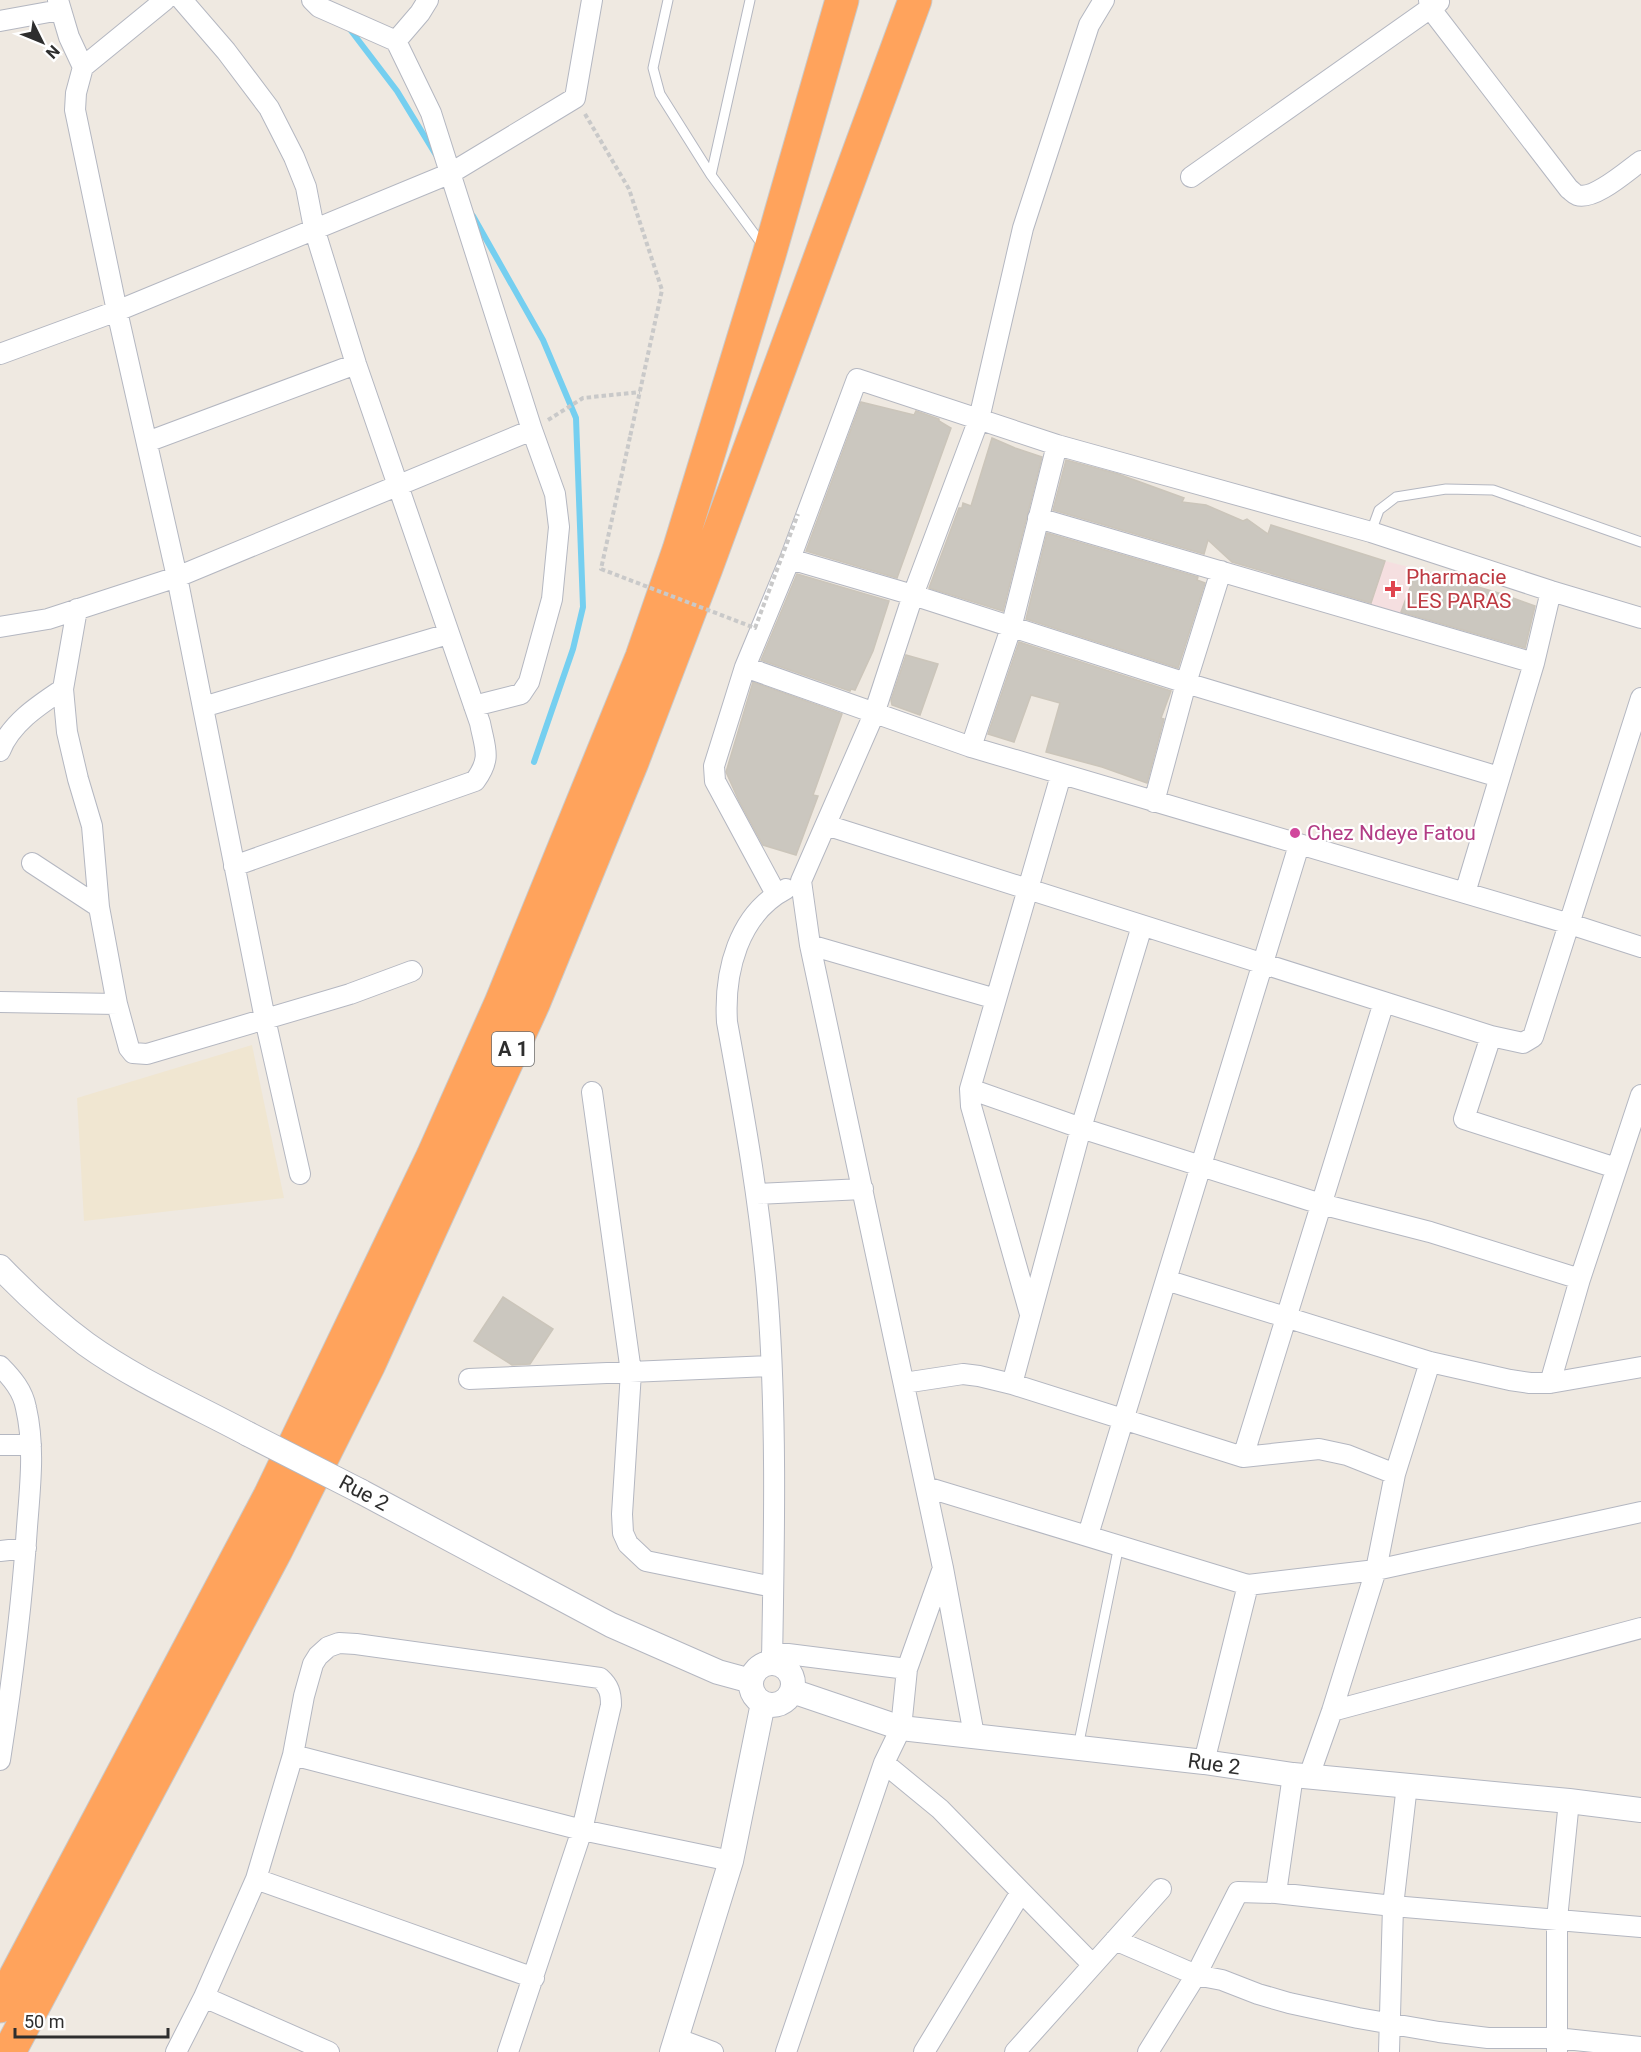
<svg xmlns="http://www.w3.org/2000/svg" width="1641" height="2052" font-family="Roboto,sans-serif">
<style>
.education{fill:#f0e6d1}
.medical{fill:#f5dfe0}
.lines{fill:none;stroke-linecap:round;stroke-linejoin:round}
.stream{stroke:#75cff0;stroke-width:6}
.building{fill:#cbc7bf;stroke:#cbc5ba;stroke-width:1.5}
.service-casing{stroke:#b4b7c1;stroke-width:11}
.minor-casing{stroke:#b4b7c1;stroke-width:22}
.tertiary-casing{stroke:#b4b7c1;stroke-width:26}
.motorway-casing{stroke:#c9c9c9;stroke-width:35}
.path{stroke:#c9c9c9;stroke-width:4;stroke-dasharray:4.5 3;stroke-linecap:butt}
.service{stroke:#fff;stroke-width:9}
.minor{stroke:#fff;stroke-width:20}
.tertiary{stroke:#fff;stroke-width:24}
.motorway{stroke:#ffa35c;stroke-width:33}
.tertiary-bridge-casing{stroke:#b4b7c1;stroke-width:26;stroke-linecap:butt}
.path-bridge{stroke:#c9c9c9;stroke-width:4;stroke-dasharray:4.5 3;stroke-linecap:butt}
.tertiary-bridge{stroke:#fff;stroke-width:24}
.health-dot{fill:#e0444e;stroke:#fff;stroke-width:2}
.hotel-dot{fill:#d1479c;stroke:#fff;stroke-width:2}
.labels{text-anchor:middle;dominant-baseline:central;stroke-width:4.5;stroke-linejoin:round;paint-order:stroke}
.shield{fill:#fff;stroke:#6d6d6d;stroke-width:1.5}
.shield-label{font-size:20px;font-weight:bold;fill:#2e2e2e}
.health-label{font-size:21px;fill:#be3a42;stroke:#fff;text-anchor:start}
.hotel-label{font-size:21px;fill:#b23c85;stroke:#fff;text-anchor:start}
.street-label{font-size:21px;fill:#2e2e2e;stroke:#fff}
</style>
<rect width="100%" height="100%" fill="#efe9e1"/>
<!-- education -->
<path class="education" d="M252,1045L284,1198L84,1221L77,1098Z"/>
<!-- medical -->
<path class="medical" d="M1385,561L1417,569L1400,615L1369,608Z"/>
<g class="lines">
<!-- stream -->
<path class="stream" d="M349,28L397,91L436,155
M473,216L543,340L576,418L583,607L573,649L534,762"/>
</g>
<!-- building -->
<path class="building" d="M861,402L914,415L916,411L939,419V421L951,428L897,578L806,551Z
M992,438L1015,448L1042,457L1003,611L929,588L959,508H962L963,503L971,506Z
M1066,460L1118,474L1184,498L1182,502L1206,505L1243,521L1247,519L1268,534L1271,525L1385,561L1371,603L1232,562L1208,540L1204,554L1053,510Z
M1047,533L1198,577L1197,580L1205,583L1178,668L1026,619Z
M1417,569L1502,594L1535,606L1525,648L1401,612Z
M797,574L889,601L873,651L855,690L851,689L850,691L761,660Z
M1019,642L1171,691L1161,718L1164,719L1147,783L1102,767L1046,752L1060,703L1031,695L1014,742L988,734Z
M906,655L938,664L920,715L892,705L891,700Z
M753,682L842,714L813,795L818,796L796,855L763,845L739,801L726,772Z
M503,1297L553,1329L530,1364L512,1365L474,1341Z"/>
<g class="lines">
<defs>
<path id="service" d="M668,0L653,68L660,94L711,175L764,247
M711,175L750,0
M1371,532L1379,510L1396,497L1446,489L1493,490L1641,542
M1078,1747L1119,1545"/>
<path id="minor" d="M58,0L69,37L83,67L76,93L75,110L117,311L177,577L265,1019L300,1174
M182,0L226,51L269,108L294,157L306,187L314,228L356,364L480,723C485,749 492,758 475,781L234,866
M312,0L319,7L396,41
M428,0L420,13L396,41L431,113L532,430L555,494L559,527L552,599L529,682L521,694L474,706
M1429,0L1430,8L1569,189C1572,191 1574,194 1577,195C1594,201 1628,170 1641,161
M0,21L60,10
M83,67L165,0
M1191,177L1439,2
M0,354L117,311L451,173L575,98L592,0
M147,442L356,364
M1038,518L1534,663
M790,559L913,595L1186,683L1499,777
M77,609L63,689L67,732L78,779L92,826L99,907L117,1004L129,1048L133,1053L147,1054L350,994L412,971
M0,627L48,619L177,577L532,430
M745,667L971,747L1570,924L1641,947
M203,707L448,634
M971,747L1011,628L1057,445
M0,751C11,723 39,705 63,689
M1154,802L1186,683L1221,571
M826,825L1491,1036L1523,1043L1533,1037L1641,698
M32,863L99,907
M1465,893L1534,663L1551,591
M776,894L715,781L714,766L745,667L790,559L857,379L1057,445L1371,532L1551,591L1641,618
M810,945L996,999
M0,1002L117,1004
M1491,1036L1464,1119L1616,1168
M970,1089L1081,1128L1321,1204L1430,1232L1580,1279
M592,1092L631,1372L622,1514L623,1533L628,1544L646,1561L773,1587
M756,1194L863,1189
M1166,1280L1430,1362L1510,1380L1530,1383H1550L1641,1367
M1030,1314L971,1106L970,1089L1061,775
M0,1366C12,1378 23,1391 26,1408C35,1447 30,1488 27,1527C22,1606 12,1683 0,1760
M469,1379L771,1366
M904,1383L963,1374L979,1376L1012,1384L1243,1457L1319,1449L1347,1455L1395,1474
M1550,1383L1580,1279L1641,1095
M1012,1384L1081,1128L1142,926
M0,1445H31
M1243,1457L1384,1002
M926,1487L1248,1585L1376,1570L1641,1512
M1088,1535L1299,845
M0,1551L26,1548
M772,1652L907,1669L943,1568
M772,1662C774,1542 777,1422 768,1302C761,1208 744,1115 727,1022C724,972 738,914 786,889
M1332,1711L1641,1628
M974,1735L943,1568L810,945L801,881L874,714L913,595L979,419L1023,228L1089,25L1104,0
M293,1755L582,1830L731,1861
M1204,1762L1248,1585
M884,1763L940,1809L1093,1965
M1309,1776L1332,1711L1376,1570L1395,1474L1430,1362
M256,1879L534,1978
M1276,1893L1293,1775
M1115,1940L1196,1975L1222,1980L1258,1994L1289,2003L1358,2018L1439,2032L1488,2038H1556L1641,2047
M204,1997L329,2052
M678,2039L713,2052
M176,2052L204,1997L256,1879L293,1755L304,1696L313,1664L318,1656L328,1647L339,1643L356,1644L600,1678C609,1686 611,1693 611,1705L582,1830L508,2052
M786,2052L884,1763L901,1728L907,1669
M924,2052L1021,1892
M1015,2052L1161,1889
M1148,2052L1196,1975L1238,1892L1276,1893L1393,1906L1641,1927
M1389,2052L1393,1906L1407,1785
M1557,2052V1919L1569,1801"/>
<path id="tertiary" d="M0,1267C27,1295 55,1321 86,1344C136,1380 194,1405 248,1434
M360,1491L611,1625L718,1672L751,1681
M751 1684a21 21 0 1 1 42 0a21 21 0 1 1-42 0Z
M792,1691L901,1728L1204,1762L1293,1775L1569,1801L1641,1810
M672,2052L731,1861L763,1703"/>
<path id="motorway" d="M0,2006L270,1496L433,1156L501,1003L642,657L679,550L769,255L842,0
M9,2052L276,1550L369,1364L533,1004L632,762L706,568L915,0"/>
</defs>
<!-- service casing -->
<use href="#service" class="service-casing"/>
<!-- minor casing -->
<use href="#minor" class="minor-casing"/>
<!-- tertiary casing -->
<use href="#tertiary" class="tertiary-casing"/>
<!-- motorway casing -->
<use href="#motorway" class="motorway-casing"/>
<!-- path -->
<path class="path" d="M585,114L629,189L662,290L630,437
M548,420L583,398L640,392"/>
<!-- service -->
<use href="#service" class="service"/>
<!-- minor -->
<use href="#minor" class="minor"/>
<!-- tertiary -->
<use href="#tertiary" class="tertiary"/>
<!-- motorway -->
<use href="#motorway" class="motorway"/>
<defs>
<path id="tertiary-bridge" d="M248,1434L360,1491"/>
</defs>
<!-- tertiary-bridge casing -->
<use href="#tertiary-bridge" class="tertiary-bridge-casing"/>
<!-- path-bridge -->
<path class="path-bridge" d="M630,437L601,569L755,628L798,514"/>
<!-- tertiary-bridge -->
<use href="#tertiary-bridge" class="tertiary-bridge"/>
</g>
<!-- markers -->
<path class="health-dot" d="M1390 580h6v6h6v6h-6v6h-6v-6h-6v-6h6z"/>
<circle class="hotel-dot" cx="1295" cy="833" r="6"/>
<g class="labels">
<!-- shield labels -->
<rect class="shield" x="492" y="1032" width="42" height="34" rx="4.5"/>
<g class="shield-label">
<text x="513" y="1049">A 1</text>
</g>
<!-- health labels -->
<g class="health-label">
<text x="1406" y="577">Pharmacie<tspan x="1406" dy="24">LES PARAS</tspan></text>
</g>
<!-- hotel labels -->
<g class="hotel-label">
<text x="1307" y="833">Chez Ndeye Fatou</text>
</g>
<!-- street labels -->
<g class="street-label">
<text transform="translate(364 1493) rotate(28)">Rue 2</text>
<text transform="translate(1214 1764) rotate(8)">Rue 2</text>
</g>
</g>
<!-- north arrow -->
<g transform="translate(42 42) rotate(133)" stroke="#ffffff" stroke-width="4.5" paint-order="stroke">
<path d="M0-4.5L10 22L0 15L-10 22Z" fill="#2e2e2e"/>
<text y="-9" font-size="16" font-weight="bold" text-anchor="middle" fill="#2e2e2e">N</text>
</g>
<!-- scale -->
<path d="M15 2028v9h153v-9" fill="none" stroke="#2e2e2e" stroke-width="3"/>
<text x="24" y="2028" font-size="18" fill="#2e2e2e" stroke="#ffffff" stroke-width="4.5" paint-order="stroke">50 m</text>
</svg>
